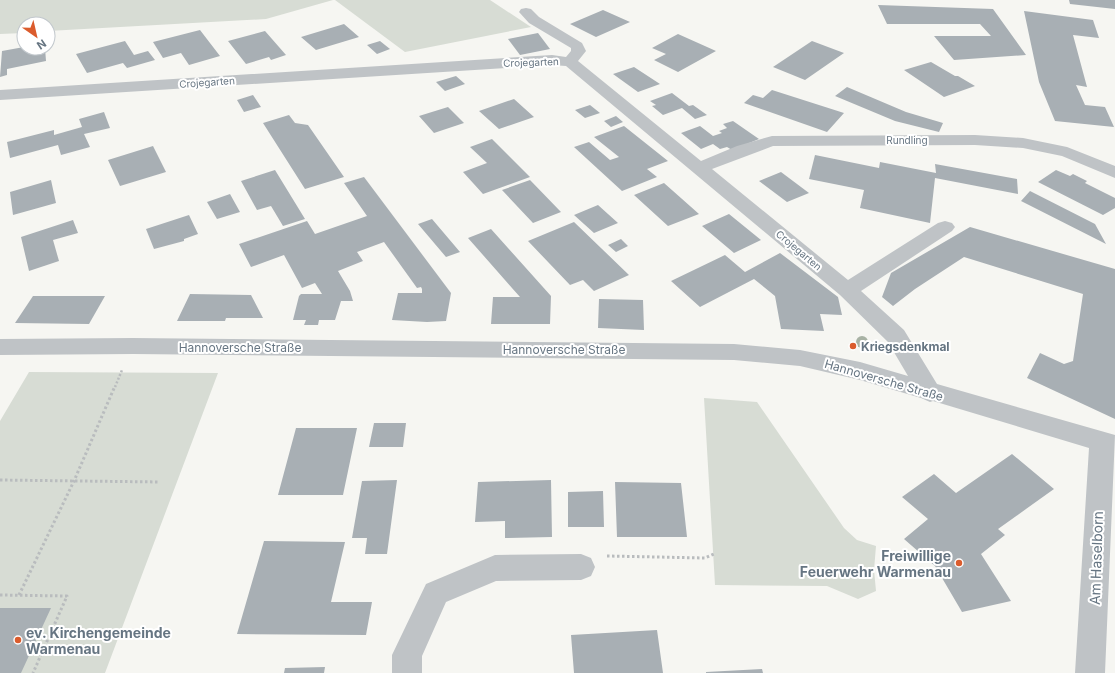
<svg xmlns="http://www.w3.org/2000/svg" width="1115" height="673" font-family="Inter,sans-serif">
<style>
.green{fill:#d7dcd4}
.building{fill:#a8afb4}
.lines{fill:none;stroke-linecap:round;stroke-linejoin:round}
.path-far1{stroke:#b9bcbe;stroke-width:2.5;stroke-dasharray:2 2;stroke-linecap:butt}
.path{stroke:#b9bcbe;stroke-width:3;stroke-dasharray:2.5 2.5;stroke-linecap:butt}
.minor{fill:#bfc3c6;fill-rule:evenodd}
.tree{fill:#a8b2a4}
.poi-dot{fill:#db5c2d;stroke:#fff;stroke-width:1.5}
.labels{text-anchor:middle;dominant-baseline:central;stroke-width:4;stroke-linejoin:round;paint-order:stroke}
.far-street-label{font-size:10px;fill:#667582;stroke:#fff}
.poi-label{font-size:12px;font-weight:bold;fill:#667582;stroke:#fff;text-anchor:start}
.street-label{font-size:12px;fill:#667582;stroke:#fff}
.near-poi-label{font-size:14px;font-weight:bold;fill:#667582;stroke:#fff;text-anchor:end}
.near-street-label{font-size:14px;fill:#667582;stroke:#fff}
</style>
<rect width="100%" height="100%" fill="#f6f6f2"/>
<!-- green -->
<path class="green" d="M0,0H333L266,19L48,31V24H24V33L0,34Z
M335,0H490L531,27L405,52Z
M29,372L218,373L105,673H0V421Z
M704,398L757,402L844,528L857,540L876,546L874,570L876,591L858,599L827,586L715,585Z"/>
<!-- building -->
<path class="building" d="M1069,0H1115V9L1070,4Z
M878,5L993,9L1026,55L954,60L934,36H991L980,24H887Z
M603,10L630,22L596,37L570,24Z
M1024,11L1093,20L1099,38L1073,35L1087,87L1076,85L1085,105L1105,107L1114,127L1055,121L1039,82Z
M344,24L359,37L316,50L301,37Z
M200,30L220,56L189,65L181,53L163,58L153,42Z
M265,31L286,55L271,60L269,57L246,64L228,41Z
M538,33L550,49L520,55L508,39Z
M678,34L716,51L678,72L654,60L666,54L652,48Z
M125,41L134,55L148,51L155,60L127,68L123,63L87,73L76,54Z
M380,41L390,49L377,54L367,45Z
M812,41L844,53L805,80L773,67Z
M24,47L45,48L46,61L7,69V75L0,77L2,51Z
M931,62L955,76H958L975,86L944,97L904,70Z
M634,67L660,84L638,92L613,74Z
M456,76L465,84L445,91L436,82Z
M847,87L906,112L943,123L939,132L895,121L835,96Z
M772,90L844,113L827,132L744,103L753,95L763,98Z
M672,93L689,106L693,105L707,115L695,119L682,108L663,115L652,106L656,105L650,101Z
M253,95L261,107L244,112L237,100Z
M514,99L534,117L499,129L479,111Z
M590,105L600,113L585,118L575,110Z
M448,107L464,123L434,133L419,116Z
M104,112L110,128L84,134L90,147L61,155L58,145L10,158L7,142L54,130V135L82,127L79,119Z
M289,115L295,123L308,125L344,177L305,189L263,123Z
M616,116L623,122L611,127L604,121Z
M733,121L759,139L732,150L727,147L720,149L713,144L701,149L681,133L700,126L713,136L722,133L719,131L727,128L723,124Z
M624,126L668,161L647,169L657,177L622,191L574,147L589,142L610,160L619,157L594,137Z
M492,139L530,177L483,194L463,172L487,163L470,147Z
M153,146L166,172L120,186L108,160Z
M815,155L879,168L880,162L936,173L935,164L1017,179L1018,194L935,178L930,223L860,208L864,190L809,179Z
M275,170L305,219L283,226L271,206L257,210L241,181Z
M1056,170L1070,176L1073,174L1087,181L1085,183L1115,198V208L1103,215L1038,182Z
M781,172L809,193L787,202L759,181Z
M364,177L451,293L446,321L427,322L392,320L398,293H422V289L421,287L417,288L384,242L357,252L363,261L338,271L350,291L353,301H341L335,320H319L318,325H304L306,320H293L299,296L301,294H322L315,283L302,288L284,255L251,267L239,244L307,221L315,234L367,216L344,183Z
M51,180L56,203L13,215L10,192Z
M530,180L561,212L533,223L502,190Z
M664,183L699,214L668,226L634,195Z
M1030,191L1095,224L1106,244L1021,201Z
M230,194L240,212L217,219L207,202Z
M598,205L618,223L594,233L574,215Z
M729,214L761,240L734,253L702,226Z
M189,215L198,234L184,239V241L154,249L146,229Z
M432,219L460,252L446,257L418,224Z
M73,220L78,233L53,240L59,261L29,271L21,237Z
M574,222L629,275L594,291L583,280L570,285L528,241Z
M970,227L1115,269V419L1027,378L1040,353L1064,364L1073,361L1083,294L964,257L915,289L893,306L882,297L891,273Z
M491,229L551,296L550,324H491L493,297H520L468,238Z
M621,239L628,246L616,252L608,245Z
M780,253L838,297L842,315L820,314L824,331L781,329L775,296L754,279L700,307L671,281L725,255L745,272Z
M190,294L251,295L263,318H226L225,321H177Z
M33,296H105L89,324L15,323Z
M599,299L643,300L644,330L598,328Z
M374,423H406L403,447H369Z
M296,428H357L343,495H278Z
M1012,454L1054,489L998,529L1005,535L981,554L1011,601L962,612L935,566L904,539L928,519L902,497L934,474L956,493Z
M397,480L387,554H365L367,538H352L362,481Z
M551,480L552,537L505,538V521L475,522L478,482Z
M615,482L681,483L687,537H617Z
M603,491L604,527H568V492Z
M264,541L345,542L331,602H372L366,635L237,634Z
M0,608H51L21,673H0Z
M657,630L663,673H574L571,635Z
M325,667L324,673H284L285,668Z
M762,669L763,673H706V672Z"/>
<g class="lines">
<!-- path-far1 -->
<path class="path-far1" d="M115,387L122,370"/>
<!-- path -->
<path class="path" d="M0,480L160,482
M607,556L705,558L714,554
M0,595L67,596L33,673
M19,595L74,481L115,386"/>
<!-- minor -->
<path class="minor" d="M526,8L531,9L539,17L582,43L586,51L578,61L701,161L737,146L772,136L975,135L1023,138L1067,147L1115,166V178L1062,156L1023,148L975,145L773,146L712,169L848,280L938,223L945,221L952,223L955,227L952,231L861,291L904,330L937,384L1115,435L1105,673H1075L1089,448L933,401L930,402L921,398L860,380L800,366L734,360L133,354L0,355V339L133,338L734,344L800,350L860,362L908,376L888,342L840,295L566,66L552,65L0,100V90L552,55L566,57L571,51V48L529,23L519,12L521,9Z
M581,554L591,558L595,567L591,576L581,580L496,581L446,602L422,656V673H392V655L426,584L495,555Z"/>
</g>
<!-- trees -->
<circle class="tree" cx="862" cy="342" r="6"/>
<!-- markers -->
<g class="poi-dot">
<circle cx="853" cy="346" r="4"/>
<circle cx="959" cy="563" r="4"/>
<circle cx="18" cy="640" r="4"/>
</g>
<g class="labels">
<!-- far-street labels -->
<g class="far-street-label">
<text transform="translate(531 62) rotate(-2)">Crojegarten</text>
<text transform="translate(207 82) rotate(-4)">Crojegarten</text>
<text x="907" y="140">Rundling</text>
<text transform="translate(799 250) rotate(40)">Crojegarten</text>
</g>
<!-- poi labels -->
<g class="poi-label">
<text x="861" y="346">Kriegsdenkmal</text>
</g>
<!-- street labels -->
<g class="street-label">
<text x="240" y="347">Hannoversche Straße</text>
<text x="564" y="349">Hannoversche Straße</text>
<text transform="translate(884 380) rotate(16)">Hannoversche Straße</text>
</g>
<!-- near-poi labels -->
<g class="near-poi-label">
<text x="951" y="555">Freiwillige<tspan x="951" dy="16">Feuerwehr Warmenau</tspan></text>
<text x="26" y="632" text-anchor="start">ev. Kirchengemeinde<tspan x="26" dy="16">Warmenau</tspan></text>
</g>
<!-- near-street labels -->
<g class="near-street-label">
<text transform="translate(1096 558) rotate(-88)">Am Haselborn</text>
</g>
</g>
<!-- north arrow -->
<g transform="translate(36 36) rotate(146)"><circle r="19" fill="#ffffff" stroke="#c2c8cd"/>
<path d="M0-3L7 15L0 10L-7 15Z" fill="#db5c2d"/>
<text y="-6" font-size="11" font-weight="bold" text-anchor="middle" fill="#667582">N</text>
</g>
</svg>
